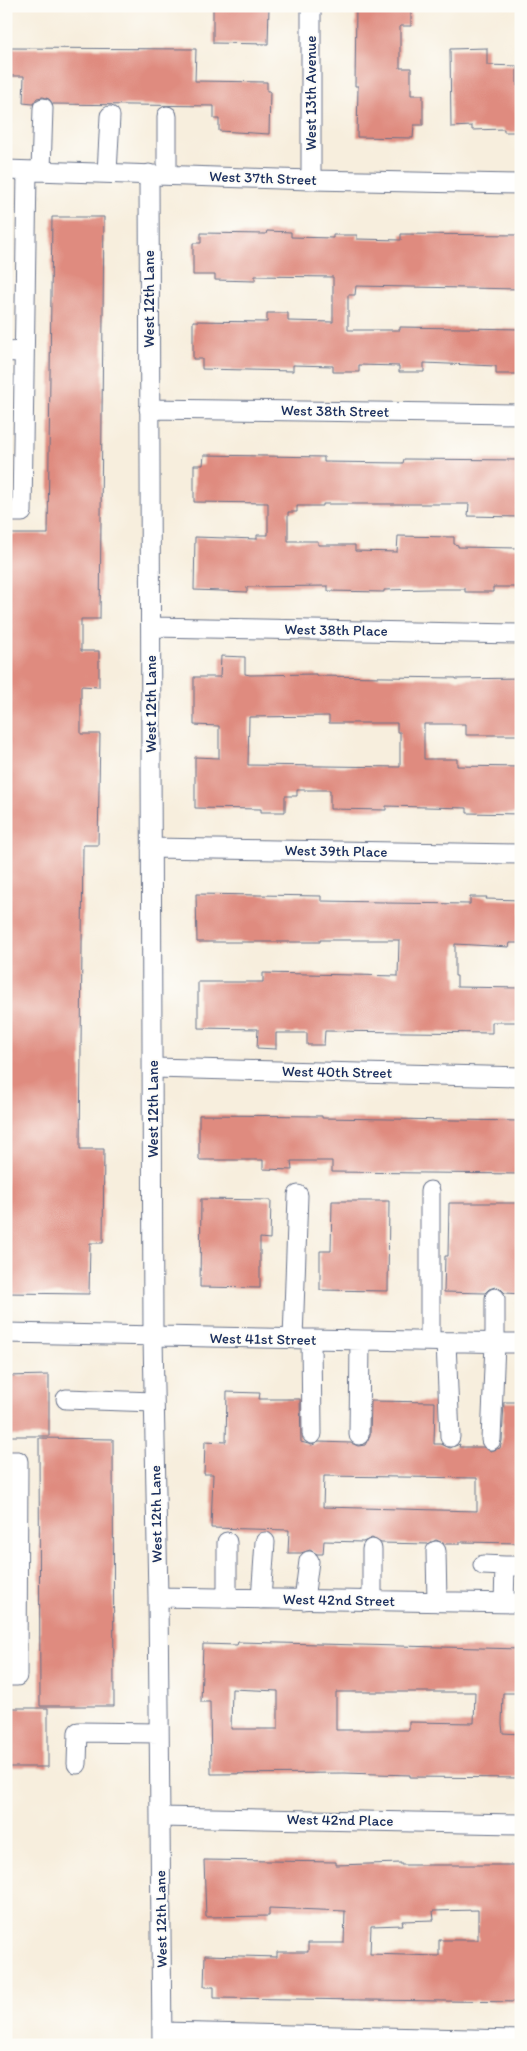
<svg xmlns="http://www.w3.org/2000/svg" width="527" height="2051" font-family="Itim,sans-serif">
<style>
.building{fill:#df8b7f;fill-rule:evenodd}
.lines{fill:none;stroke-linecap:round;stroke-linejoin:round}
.minor-casing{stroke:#68728a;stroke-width:21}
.minor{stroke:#fff;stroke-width:19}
.labels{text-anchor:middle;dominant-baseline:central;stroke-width:4;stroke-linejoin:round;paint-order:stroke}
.street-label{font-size:15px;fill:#1b2f5e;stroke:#fdfcf7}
</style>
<rect width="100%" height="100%" fill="#fdfcf7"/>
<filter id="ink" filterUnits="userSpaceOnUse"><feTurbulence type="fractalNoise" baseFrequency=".02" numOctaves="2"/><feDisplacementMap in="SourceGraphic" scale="10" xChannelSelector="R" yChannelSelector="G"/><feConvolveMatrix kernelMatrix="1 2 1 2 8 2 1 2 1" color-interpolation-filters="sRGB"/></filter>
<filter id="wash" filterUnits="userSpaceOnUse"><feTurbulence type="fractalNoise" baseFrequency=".0096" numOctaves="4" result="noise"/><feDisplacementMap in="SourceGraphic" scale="20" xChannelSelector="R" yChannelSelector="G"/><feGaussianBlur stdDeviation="1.12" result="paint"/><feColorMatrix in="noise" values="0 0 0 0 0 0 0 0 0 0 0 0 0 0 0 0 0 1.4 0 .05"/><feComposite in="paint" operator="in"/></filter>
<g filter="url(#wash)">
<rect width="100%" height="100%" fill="#f7eedd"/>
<g id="blocks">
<!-- building -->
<path class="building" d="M213,6H269L268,44L213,43Z
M356,6H411V26H400V68H411V95H423V125H414L413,138L357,137L358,86H355Z
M11,48L196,49L195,81L267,82V91H270L269,134L219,131V119H214V106L53,104L49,99L43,97L37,98L33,104L23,103L24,76H10Z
M487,48V65L517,66V86H521V132H504V129L472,130V126L451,127L450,49Z
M52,217H104L100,619H81V651H99V687L81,686V734H100L98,845H83L80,1149H104L103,1243H90L89,1294L6,1293V1024L9,741H6V534H48Z
M267,231L291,232V237L333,238V235H357V239L401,240V234L520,235V289L356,286L355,295H348V330H400V327L521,329L520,374H496V366L424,363V372H399V366L359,365V372H333V366L293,365V371L202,369V359H193V321L267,322V313H288V321L333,322V277L255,276V281L215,280V275H193V243H201V233L266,234Z
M204,455L324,457V462L403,463L404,459L520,460L519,517L468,516L469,504H323V506H297V512H288V541H318V545H355V551L397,552L398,536L454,537V544L458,545V547L519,548V587H493V592H465V589H430L384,590V592L328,591V586L247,587V592L194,590L195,537L257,539V535H268V503L194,502V465H203Z
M221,656L245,657V674L250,675L316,674V676L456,678V679L521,678V735H466V724H424V759H457V766L521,767V814L467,813V808L386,806V810L330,809V790H297V796H285V812H261V809L195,808V757L219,758V726L194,725V677H220ZM329,716V723H397V732H400V767L248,765L249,717Z
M196,894L321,896V901L386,902V903L470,904V897H487L486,899L521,900V943H510L509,947L455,944V976H457V987L521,988V1022H492V1033L325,1031L324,1045H307V1033H276V1049L257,1048L258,1029L198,1028V982H263V973L398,976L399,940H320V942H197Z
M199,1115L322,1116V1118L521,1121V1174L332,1172V1161H291L292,1170L263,1169V1160H199Z
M201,1199L271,1200L270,1239L260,1238V1288L200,1287Z
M332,1201H389L388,1291L320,1290V1251H331Z
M449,1203H521V1294L505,1293L501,1289L495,1287L489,1289L485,1293L444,1292L445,1256H448Z
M49,1375V1436H6V1376Z
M227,1392L260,1393L259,1399H300L301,1442L312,1445L319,1442L351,1443L358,1446L365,1445L370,1435L371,1401L435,1402L434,1444H441L450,1448L460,1444L459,1447H483L491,1451L500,1448L502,1441L504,1402H521V1543L460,1542V1544H445L436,1540L428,1544L381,1543L372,1538L363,1542L324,1541L323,1554H317L310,1550L301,1553H288L289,1530L211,1528L213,1474H204L205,1441L226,1442ZM324,1476L477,1478V1511L323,1507Z
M39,1438L113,1439L114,1706H40Z
M238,1642L521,1649V1693H503L502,1724L503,1733L521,1734V1778L410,1777V1775L344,1773L211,1774L210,1702H201L203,1644L237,1645ZM232,1689L278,1691V1729H231ZM336,1692H475L474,1723L409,1722V1730H336Z
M6,1708H48V1767H6Z
M204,1860L336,1862V1865L401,1863V1865H521V2002L214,1998V1987H204L205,1955L277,1957V1952H308V1943H344L345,1911L269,1908V1916L206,1917ZM478,1910V1940H439V1956L370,1954L371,1926L403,1925L402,1921L434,1920L433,1911Z"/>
</g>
</g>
<g filter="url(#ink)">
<use href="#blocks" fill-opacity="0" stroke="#68728a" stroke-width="1"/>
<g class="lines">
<defs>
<path id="minor" d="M311,6V180
M167,116V174
M6,170L311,180L521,184
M41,171L43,108
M107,173L110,116
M149,174L153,1337L158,1597L162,2045
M6,352L24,351
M149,409L521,414
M6,512H22L27,171
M151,627L521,634
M151,848L521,854
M154,1068L521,1077
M6,1333L521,1343
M293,1339L298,1195
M311,1339L312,1434
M430,1341V1191
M446,1342L450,1437
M66,1399L154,1402
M359,1435L360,1340
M491,1440L495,1343V1298
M6,1461H18L17,1676H6
M227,1542V1598
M436,1551L437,1602
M483,1565L505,1566
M158,1597L521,1603
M261,1599L265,1542
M304,1600L309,1561
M372,1601V1549
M504,1603L505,1566H521
M77,1764L78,1732L159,1733
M160,1817L521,1824
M162,2032L521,2040"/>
</defs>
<!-- minor casing -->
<use href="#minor" class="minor-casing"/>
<!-- minor -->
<use href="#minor" class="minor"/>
</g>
</g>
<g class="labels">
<!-- street labels -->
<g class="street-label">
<text transform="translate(311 93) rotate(-90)">West 13th Avenue</text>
<text transform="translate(263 178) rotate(2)">West 37th Street</text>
<text transform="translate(149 299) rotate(-90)">West 12th Lane</text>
<text transform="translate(335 411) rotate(1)">West 38th Street</text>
<text transform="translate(336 630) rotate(1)">West 38th Place</text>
<text transform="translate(151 704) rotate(-90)">West 12th Lane</text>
<text transform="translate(336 851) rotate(1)">West 39th Place</text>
<text transform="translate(337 1072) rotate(1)">West 40th Street</text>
<text transform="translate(153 1109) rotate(-90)">West 12th Lane</text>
<text transform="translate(263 1339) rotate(1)">West 41st Street</text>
<text transform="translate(156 1514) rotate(-91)">West 12th Lane</text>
<text transform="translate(339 1600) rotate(1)">West 42nd Street</text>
<text transform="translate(340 1820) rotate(1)">West 42nd Place</text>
<text transform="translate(161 1919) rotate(-91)">West 12th Lane</text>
</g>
</g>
<!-- margin -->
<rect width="527" height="2051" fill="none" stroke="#fdfcf7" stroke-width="25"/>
</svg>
